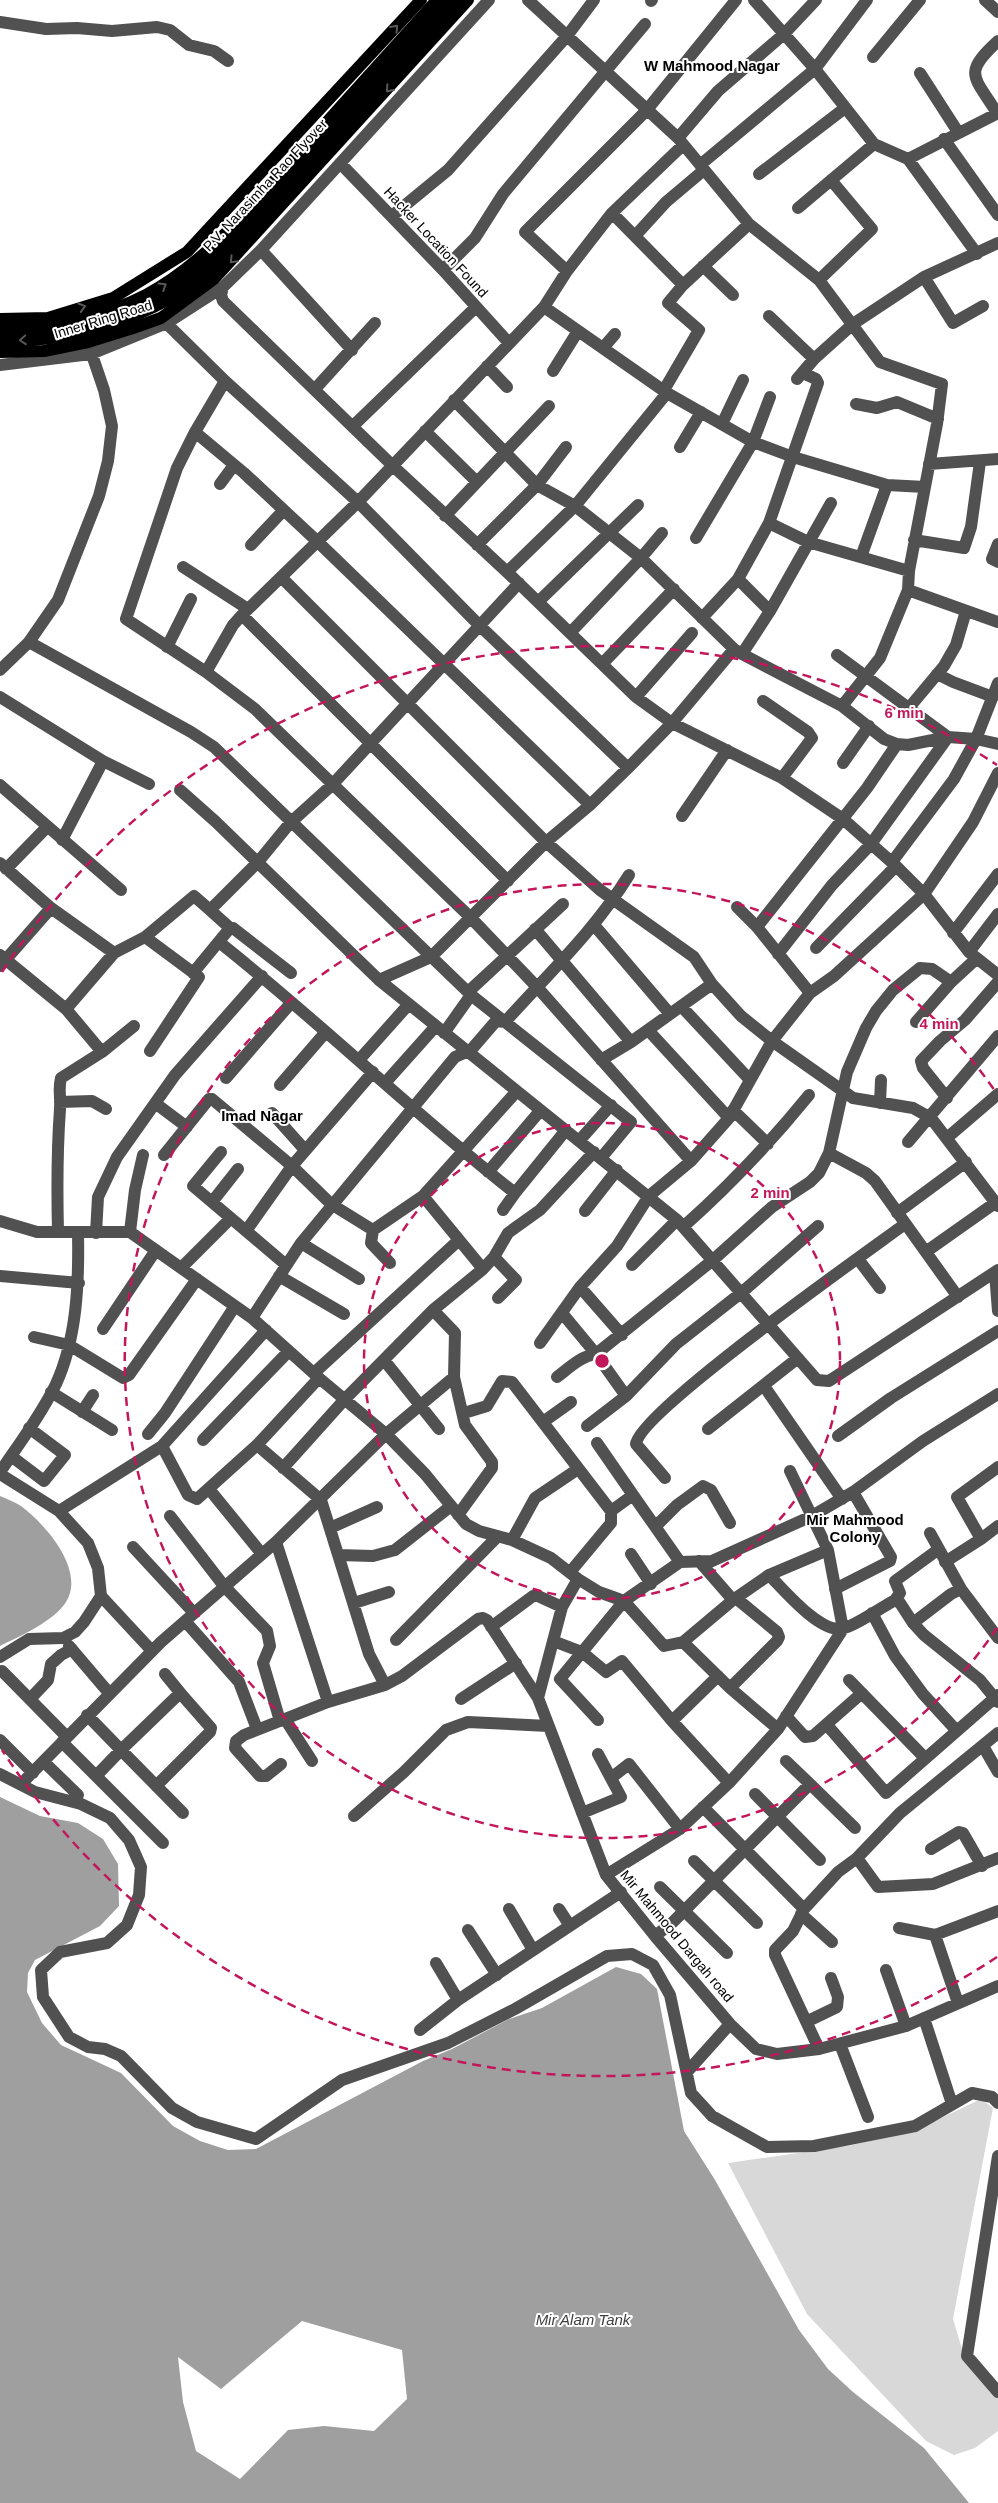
<svg xmlns="http://www.w3.org/2000/svg" width="998" height="2503" font-family="Helvetica,sans-serif">
<style>
.green{fill:#d8d8d8}
.water{fill:#9f9f9f;fill-rule:evenodd}
.lines{fill:none;stroke-linecap:round;stroke-linejoin:round}
.minor{stroke:#515151;stroke-width:12}
.major{stroke:#000;stroke-width:12}
.highway{stroke:#000;stroke-width:15}
.oneway{stroke:#595959}
.ring{fill:none;stroke:#c2185b;stroke-width:2.5;stroke-dasharray:9 6}
.labels{text-anchor:middle;dominant-baseline:central;stroke-width:4;stroke-linejoin:round;paint-order:stroke}
.street-label{font-size:14px;fill:#000;stroke:#fff}
.neighbourhood-label{font-size:15px;font-weight:bold;fill:#000;stroke:#fff}
.water-label{font-size:15px;font-style:italic;fill:#404040;stroke:#fff}
.centre{fill:#c2185b;stroke:#fff;stroke-width:2.5}
.ring-label{font-size:15px;text-anchor:middle;font-weight:bold;fill:#c2185b;stroke:#fff;stroke-width:4;stroke-linejoin:round;paint-order:stroke}
</style>
<rect width="100%" height="100%" fill="#fff"/>
<!-- green -->
<path class="green" d="M981,2099L993,2108L953,2319L965,2359L998,2397V2431L975,2448L954,2455L926,2441L807,2314L728,2163L847,2146L912,2132Z"/>
<!-- water -->
<path class="water" d="M0,1496C7,1499 15,1502 21,1506C45,1524 86,1570 66,1602C53,1622 20,1636 0,1646Z
M0,1797L40,1816L78,1823L103,1839L118,1864L119,1906L100,1926L35,1960L28,1973L27,1992L42,2023L61,2045L121,2073L173,2126L200,2141L228,2150L256,2149L423,2061L452,2049L509,2019L542,2008L616,1967L641,1974L657,1989L684,2131L715,2180L799,2330L828,2369L853,2392L924,2448L969,2503H0ZM302,2321L402,2350L407,2399L374,2431L324,2426L288,2430L240,2479L196,2451L183,2402L178,2357L221,2389Z"/>
<g class="lines">
<!-- minor -->
<path class="minor" d="M528,0L678,138L749,224L819,280L880,362L942,384L937,424L909,571L908,590L880,658L842,706
M754,0L815,69L874,144L908,159L998,113
M985,0L998,12
M651,1L652,0
M0,22L46,29L77,28L112,31L157,27L170,30L189,45L214,51L228,61
M873,57L920,0
M920,73L958,132
M997,113C974,76 962,74 998,41
M678,138L718,91L784,34L816,0
M944,139L998,215
M908,159L977,254
M340,163L443,270L509,343
M700,165L815,69L867,0
M759,174L845,108
M798,208L874,144
M612,213L683,285
M392,216L448,170L567,36L594,0
M635,236L666,202L704,170
M261,250L352,350
M703,266L733,295
M443,270L475,238L503,194L645,24
M567,271L525,232L646,111L736,0
M924,277L953,323L983,306
M819,280L872,229L831,180
M223,287L221,295L223,301L393,466L507,572L636,697L672,723L782,778L843,819L896,866L924,894L969,952L998,975
M544,307L667,393L753,442L793,457L887,485L925,487
M769,316L814,359
M161,318L225,381L358,502L479,625L628,768
M603,348L615,334
M0,365L91,354L167,323L223,287L261,250L489,0
M487,366L507,387
M553,371L578,331
M797,379L814,359L853,324L924,277L998,243
M225,381L195,432L177,468L126,619L206,672L255,709L471,918L537,987L691,1161
M315,389L375,323
M664,390L699,330L668,303L683,285L749,224
M454,400L537,485L575,506L641,558L734,649L742,654L842,706L884,739L897,744L908,745L948,737L976,739L998,744
M856,404L877,408L897,402L938,419
M722,424L743,380
M353,426L476,307
M425,431L477,482
M195,432L244,473L318,542L590,805
M680,447L701,412
M929,464L998,459
M220,484L234,465
M445,516L549,406
M769,523L808,542L909,571
M696,538L753,442L770,397
M914,540L964,548L971,527L980,462
M998,544L992,559L998,562
M251,545L283,511
M477,545L537,485L566,447
M861,557L887,485
M183,567L248,609
M507,572L575,506L667,393
M281,577L546,842L600,890L694,957L712,984L741,1016L772,1041L853,1098L913,1108L931,1118L998,1206
M738,579L770,611L742,654
M908,590L998,622
M538,602L638,505
M770,611L831,503
M242,615L508,881
M702,618L738,579L769,523L818,383L816,379L803,373
M570,633L641,558L662,533
M29,642L191,732L214,747L471,995L631,1122L601,1158
M167,647L191,599
M602,664L674,589
M0,670L29,642L58,600L99,496L108,461L112,426L104,390L89,346
M206,672L233,625L242,615L358,502L544,307L567,271L612,213L683,145
M937,674L953,682L993,697
M0,697L103,761L149,784
M636,697L692,633
M763,701L808,732L812,738L782,778
M908,709L944,666L956,645L966,611
M843,763L869,726
M0,785L121,890
M180,790L216,822L379,980L677,1220L817,1380L829,1381L998,1270
M682,816L727,750
M62,840L103,761
M892,862L954,779L976,739L998,683
M0,863L51,908
M6,869L47,827
M737,907L757,927
M594,925L670,1014
M230,928H233L291,973
M535,929L631,1042
M953,933L998,874
M145,937L199,977L150,1051
M219,942C320,1022 413,1113 515,1193L566,1130
M816,948L896,866
M969,952L998,914
M778,954L832,885L871,844L948,737L837,655
M0,955L66,1009L102,1052
M0,966L51,908L114,953L145,937L194,896L210,910L258,862L290,823L332,785L519,583
M193,973L230,928L210,910
M379,980L431,957L546,842L590,805L628,768L672,723L734,649
M468,992L563,904
M810,993L757,927L867,788L897,744
M681,1006L750,1080
M66,1009L114,953
M916,1022L951,982L976,959
M648,1030L729,1118
M444,1033L471,995
M359,1060L409,1004
M601,1060L631,1042L712,984
M226,1078L291,1003
M385,1083L435,1027
M280,1085L325,1033
M947,1098L923,1068L921,1061L940,1041L965,1020L998,982
M60,1102L92,1101L106,1109
M155,1103L187,1127
M880,1103L881,1080
M733,1110L768,1144
M272,1113L305,1150
M948,1137L998,1094
M579,1141L611,1105
M908,1142L998,1036
M221,1152L193,1186L285,1264
M829,1153L866,1173L875,1181L958,1297
M164,1155L209,1099H212L292,1166L331,1204L373,1230L423,1196L517,1091
M488,1172L540,1111
M423,1196L483,1269
M212,1202L238,1169
M503,1210L515,1193
M585,1211L617,1170
M897,1213L966,1162
M0,1221L37,1232H130L252,1318L319,1378L386,1434L425,1474L466,1524L479,1531L512,1540L551,1558L578,1579L562,1607L538,1698
M683,1227C729,1186 770,1143 809,1095
M373,1230L371,1243L390,1263
M246,1231L292,1166L373,1072
M58,1232C57,1191 57,1150 60,1109C61,1097 58,1089 61,1078L102,1052L134,1026
M130,1232L135,1190L143,1155
M96,1233L98,1197L117,1157L175,1075L262,976
M301,1243L359,1279
M927,1251L995,1203
M494,1257L516,1280L498,1298
M858,1259L880,1288
M632,1265L677,1220
M181,1268L231,1218
M995,1273L998,1311
M0,1276L79,1283
M279,1276L344,1314
M580,1287L622,1335
M433,1310L455,1333L454,1377L465,1425L492,1462V1468L458,1515
M562,1313L596,1354L713,1260L772,1207L810,1182L819,1173L829,1153L847,1072L866,1028L876,1011L893,990L920,968L932,969L951,982
M252,1318L301,1243L455,1057L471,1050L496,1021L505,1022C548,974 595,930 629,875
M103,1329L156,1250
M34,1337L69,1345L123,1378L129,1375L197,1279
M540,1343L580,1287L617,1246L649,1196L691,1161L729,1118L772,1041L810,993L834,976L924,894L973,822L998,773
M384,1360L439,1429
M314,1373L459,1240
M557,1377C569,1368 581,1356 596,1354L626,1396
M764,1386L842,1499
M51,1392L112,1430
M82,1412L93,1395
M464,1413L487,1406L502,1381L512,1382L611,1511V1523L571,1571
M543,1422L571,1402
M587,1426L626,1396L676,1344L741,1293L818,1226
M708,1429L798,1358
M148,1434L165,1413L235,1306
M838,1436L891,1398L998,1331
M203,1440L289,1351
M597,1443L633,1495
M257,1445L321,1500L369,1654L385,1685
M162,1446L188,1495L197,1499L257,1445L319,1378
M11,1456L44,1481L65,1455L29,1428
M283,1468L345,1399L433,1310L483,1269L494,1257L508,1233L540,1210L594,1152
M0,1472C19,1444 41,1415 56,1384C77,1338 79,1283 78,1233
M0,1474L59,1511L88,1543L98,1568L101,1596L84,1622L75,1632L63,1638L29,1639L0,1657
M665,1478L636,1444C639,1412 867,1252 905,1224
M209,1489L262,1554
M59,1511L162,1446L266,1330
M170,1516L224,1586L267,1631L270,1646L263,1663L280,1721
M656,1526L677,1505L703,1486L711,1490L730,1523
M330,1528L377,1507
M930,1533L961,1589L998,1638
M981,1539L998,1526
M512,1540L535,1498L578,1469
M276,1542L328,1702
M133,1547L194,1613
M631,1554L651,1584
M338,1555L373,1556L395,1550L451,1506
M699,1561L733,1600L769,1575C785,1591 818,1631 841,1629C852,1628 884,1606 895,1600L900,1603L913,1623L924,1635L980,1680L998,1702
M680,1562L712,1561L812,1516L853,1492L923,1441L998,1394
M945,1562L981,1539L957,1497L998,1467
M769,1575L828,1550
M578,1579L599,1592L624,1601L664,1646L683,1642L733,1600
M835,1589L890,1561L891,1557L853,1492
M101,1596L152,1651
M895,1600L900,1593L895,1581L939,1549
M354,1603L389,1592
M872,1613L895,1656L923,1694L956,1730
M185,1621L239,1682L257,1729
M913,1623L951,1594L961,1589
M491,1627L533,1596H538L562,1607
M396,1640L498,1536
M553,1641L582,1652L606,1672L622,1661L672,1721L729,1783
M683,1642L730,1688L778,1729
M69,1646L109,1693
M2,1671L67,1737
M165,1674L182,1695
M849,1680L925,1758
M730,1688L777,1641L779,1637L777,1632L737,1599
M30,1699L48,1680L51,1664L61,1655L72,1649
M461,1699L516,1663
M87,1715L121,1750L177,1696L182,1695L211,1728L210,1732L156,1786
M786,1716L805,1737L813,1736L862,1693
M285,1719L312,1761
M598,1720L560,1679L624,1601L680,1562L633,1495L611,1511
M672,1721L718,1676
M827,1725L886,1793L998,1695
M0,1740L33,1773
M62,1742L163,1843
M983,1746L998,1772
M786,1761L810,1784
M44,1762L78,1795
M281,1764L266,1776H260L235,1748L236,1741L244,1735L328,1702L385,1685L402,1676L478,1619L483,1618L487,1620L538,1698L606,1875L655,1936L730,2024L756,2049L777,2054L819,2049L906,2026L998,1986
M0,1774L35,1792L81,1804L110,1818L129,1840L141,1867L139,1895L127,1925L107,1943L60,1952L41,1970L43,1997L69,2037L88,2047L105,2049L121,2056L172,2108L197,2122L256,2139L342,2080L448,2043L515,2009L607,1956L632,1954L653,1965L670,1995L691,2093L712,2116L767,2147L814,2146L915,2126L972,2093L992,2097L998,2103
M96,1776L121,1750L183,1813
M611,1778L629,1764L680,1829
M26,1779L161,1642L276,1542L386,1434L454,1377
M755,1794L820,1860
M703,1807L804,1909
M582,1813L621,1797L598,1754
M354,1816L404,1772L446,1730L468,1722L548,1726
M931,1849L959,1832L963,1833L982,1866
M857,1858L878,1887L933,1884L998,1858
M694,1861L757,1923
M606,1875L680,1829L729,1783L778,1729L843,1629L828,1550L790,1471
M660,1887L727,1953
M509,1909L533,1950
M559,1909L570,1926
M801,1914L832,1942
M899,1928L935,1935L998,1911
M468,1930L497,1975
M935,1935L958,2003
M655,1936L673,1922L810,1784L855,1828
M436,1963L458,2000
M886,1970L906,2026
M924,2018L952,2104
M808,2021L837,2007L838,1997L831,1978
M420,2030L458,2000L621,1892
M840,2044L868,2117
M819,2049L775,1955V1950L793,1931L804,1909L838,1872L857,1858L900,1813L998,1733
M687,2072L730,2024
M998,2156L967,2356L998,2392"/>
<!-- major -->
<path class="major" d="M0,319L48,318L113,298L187,252L421,0
M0,352L44,351L88,342L133,328L161,318L214,279L468,0"/>
<!-- highway -->
<path class="highway" d="M0,328C50,326 102,320 147,296C207,264 249,210 294,161C342,107 390,54 439,0
M0,341C62,339 119,326 173,295C223,266 261,216 299,174C351,116 403,58 456,0"/>
</g>
<!-- one-way arrows -->
<defs><path id="oneway-chevron" d="M-2-3.5L2.5 0L-2 3.5" fill="none" stroke-width="1.6" stroke-linecap="round" stroke-linejoin="round" transform="scale(1.25)"/></defs>
<g class="oneway">
<use href="#oneway-chevron" transform="translate(395 28) rotate(-48)"/>
<use href="#oneway-chevron" transform="translate(389 89) rotate(132)"/>
<use href="#oneway-chevron" transform="translate(233 260) rotate(134)"/>
<use href="#oneway-chevron" transform="translate(163 286) rotate(-32)"/>
<use href="#oneway-chevron" transform="translate(82 307) rotate(-17)"/>
<use href="#oneway-chevron" transform="translate(23 340) rotate(176)"/>
</g>
<!-- distance rings -->
<g class="ring">
<circle cx="602" cy="1361" r="238"/>
<path d="M997 1628A477 477 0 1 1 997 1094"/>
<path d="M997 1957A715 715 0 0 1 2 1750M2 972A715 715 0 0 1 997 765"/>
</g>
<g class="labels">
<!-- street labels -->
<g class="street-label">
<text transform="translate(265 185) rotate(-47)">P.V. Narasimha Rao Flyover</text>
<text transform="translate(436 242) rotate(47)">Hacker Location Found</text>
<text transform="translate(103 319) rotate(-17)">Inner Ring Road</text>
<text transform="translate(677 1936) rotate(50)">Mir Mahmood Dargah road</text>
</g>
<!-- neighbourhood labels -->
<g class="neighbourhood-label">
<text x="712" y="65">W Mahmood Nagar</text>
<text x="262" y="1115">Imad Nagar</text>
<text x="855" y="1519">Mir Mahmood<tspan x="855" dy="17">Colony</tspan></text>
</g>
<!-- water labels -->
<g class="water-label">
<text x="583" y="2319">Mir Alam Tank</text>
</g>
</g>
<circle cx="602" cy="1361" r="8" class="centre"/>
<g class="ring-label">
<text x="904" y="718">6 min</text>
<text x="939" y="1029">4 min</text>
<text x="770" y="1198">2 min</text>
</g>
</svg>
